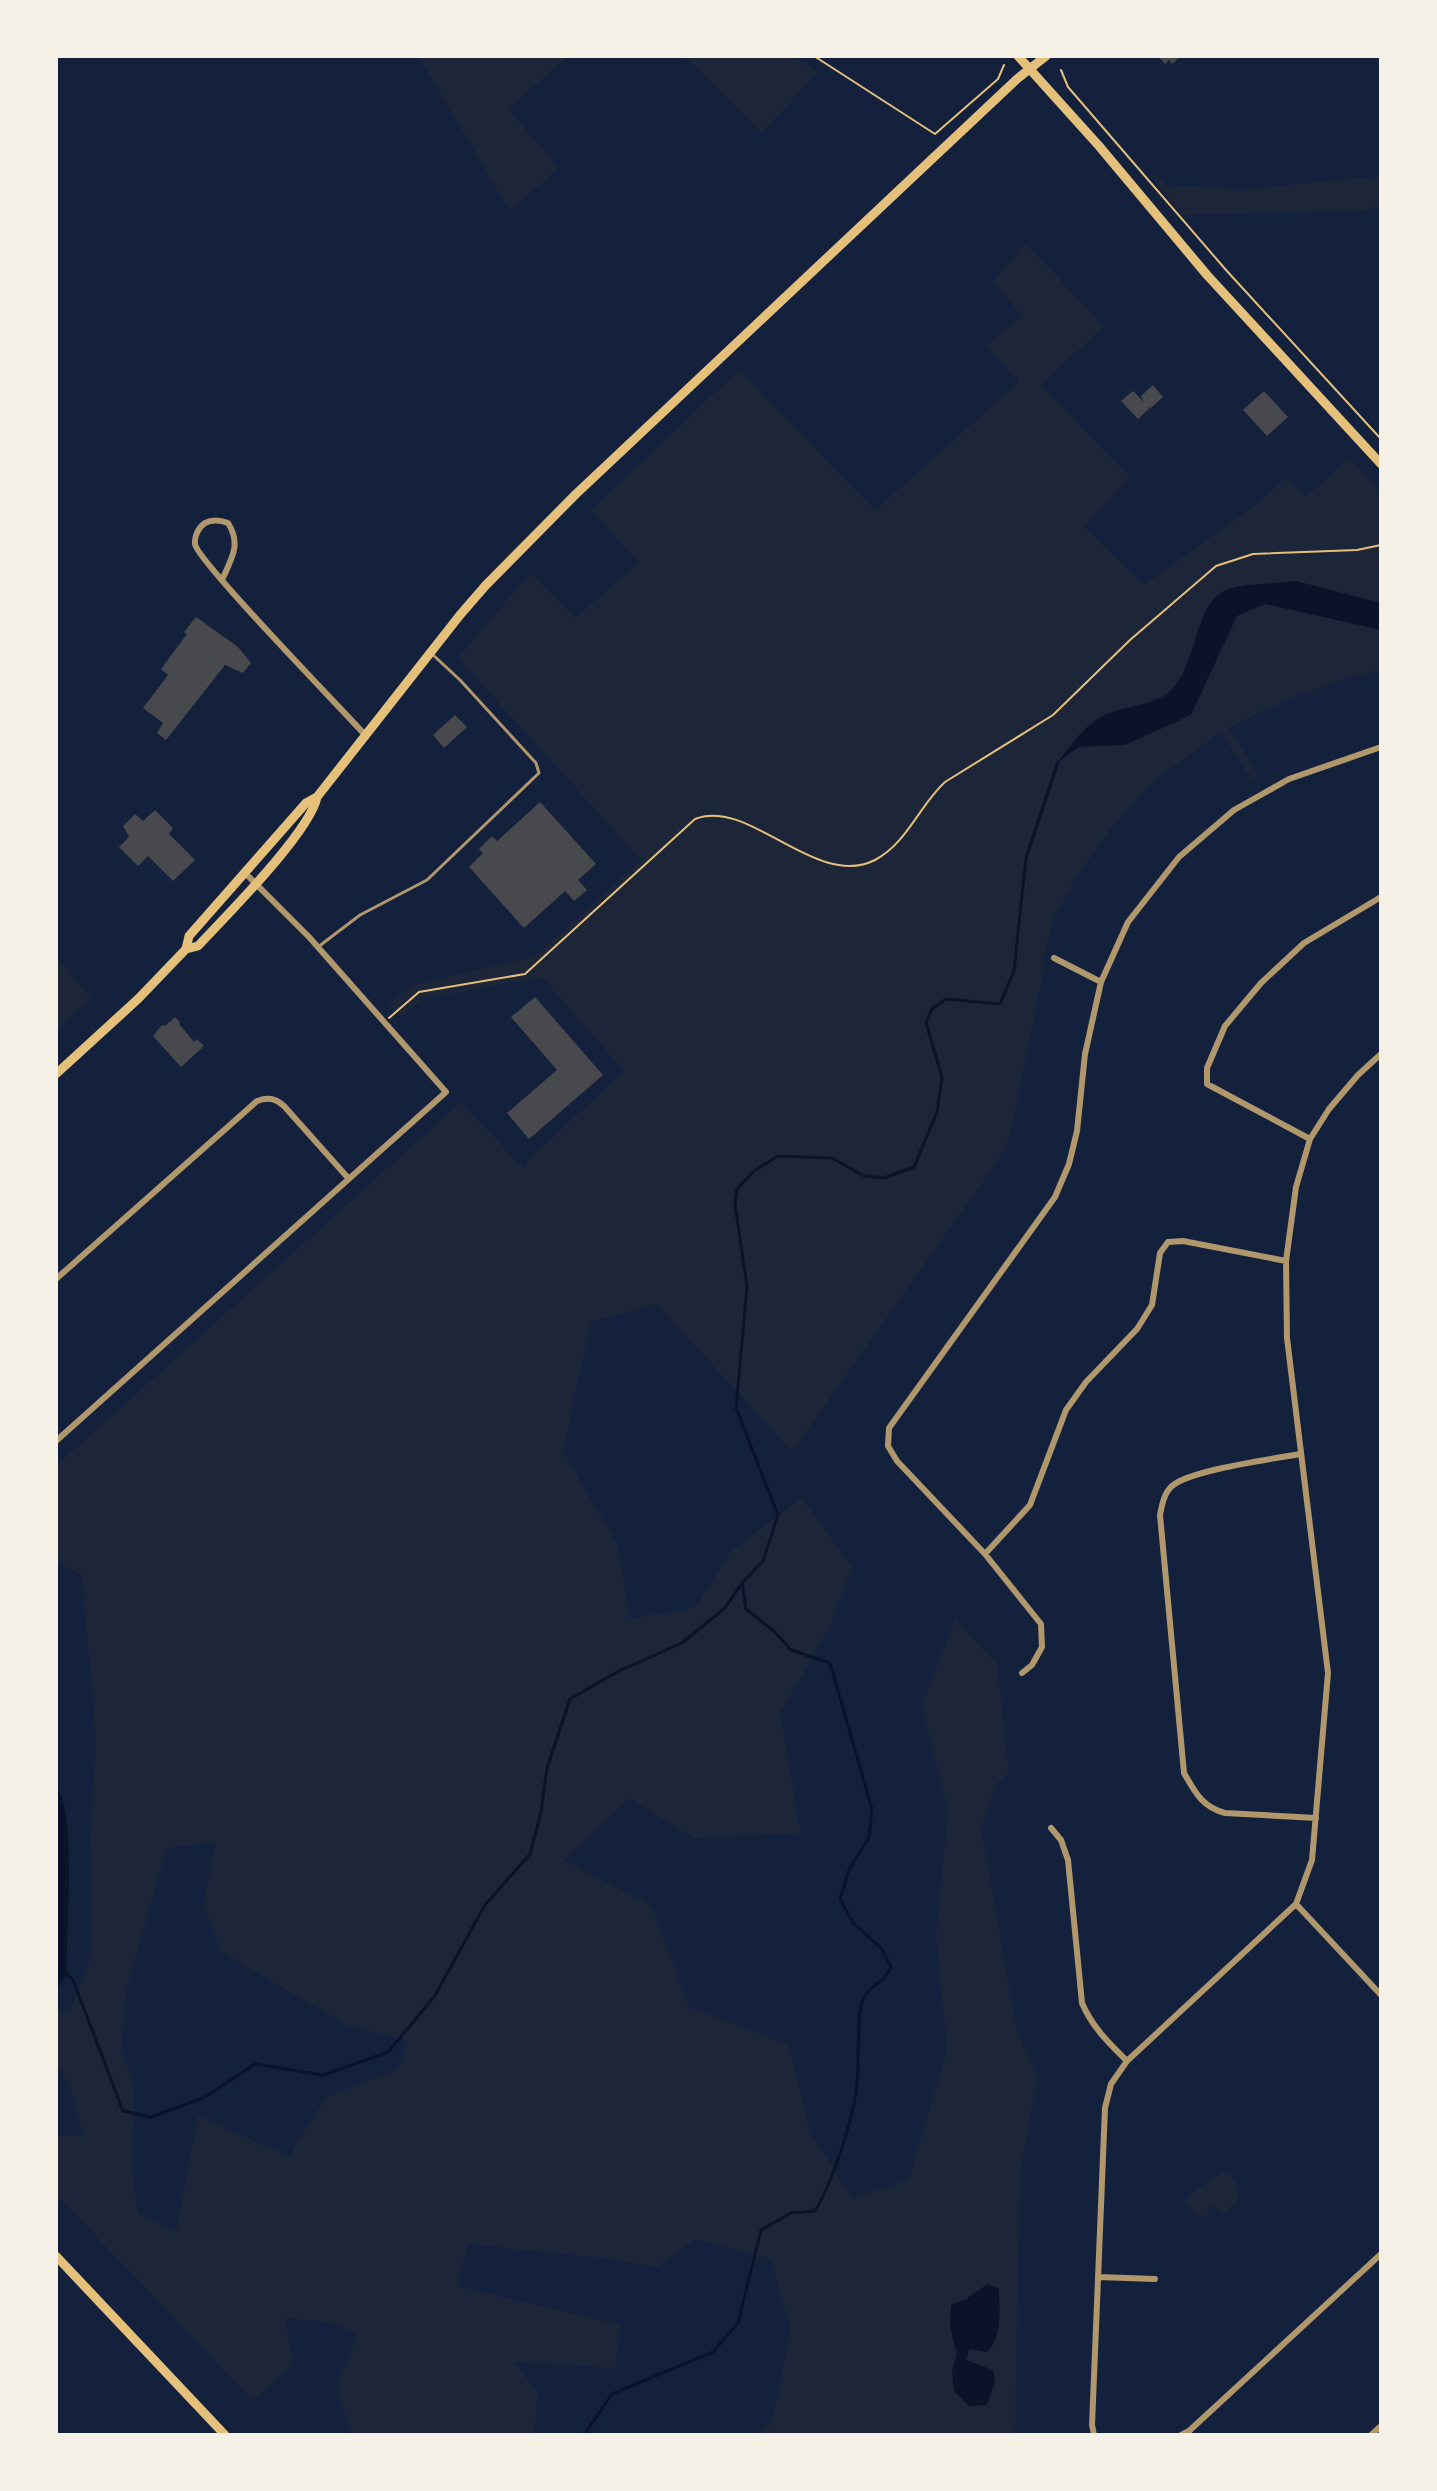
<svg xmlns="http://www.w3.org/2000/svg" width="1437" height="2491" font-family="'Alegreya Sans',sans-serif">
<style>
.green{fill:#1d2539;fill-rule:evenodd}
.water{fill:#0b132b}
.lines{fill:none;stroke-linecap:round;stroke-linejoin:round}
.stream{stroke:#0b132b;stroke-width:3}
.building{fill:#48494c}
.path{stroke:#e5c07b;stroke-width:2}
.service{stroke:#b1986c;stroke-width:3}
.minor{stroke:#b1986c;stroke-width:6}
.secondary{stroke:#e5c07b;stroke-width:9}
</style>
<rect width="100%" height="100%" fill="#14213d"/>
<!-- green -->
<path class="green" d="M418,56H568L508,109L559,168L510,211Z
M684,56H792L818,72L762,133Z
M1149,173L1168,185L1248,189L1381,176V205L1361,211L1181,215Z
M1026,244L1104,326L1041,385L1130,477L1084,526L1144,585L1257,504L1287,477L1306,497L1349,458L1381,493V669C1325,684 1280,701 1229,728L1258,775L1251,779L1221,732L1155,780L1111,828L1076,878L1054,918L1042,963L1045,965L1009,1139L1000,1157L792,1452L657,1304L591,1322L563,1452L618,1545L630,1619L696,1607L730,1552L802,1498L852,1567L830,1627L780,1713L801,1833L694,1838L629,1798L564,1860L652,1906L689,2007L789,2045L810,2132L852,2198L909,2180L947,2049L936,1935L948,1810L922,1705L955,1620L997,1663L1009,1772L996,1784L981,1827L1017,2031L1038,2074L1020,2174L1015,2435H756L771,2424L791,2329L770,2259L695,2239L657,2267L603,2258L468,2244L457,2286L621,2325L615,2368L514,2362L538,2393L534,2435H353L336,2390L357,2334L327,2322L285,2318L293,2365L253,2401L56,2194V2136H84L69,2084L56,2062V2012L69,2011L89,1964V1855L96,1740L82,1575L56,1562V1466L461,1102L523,1168L529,1163L527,1161L624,1071L542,977L422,999L401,1017L388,1002L418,983L534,957L641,860L458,658L530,573L575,618L639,563L591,510L739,370L875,510L1019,382L986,346L1022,316L993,281ZM215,1843L204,1905L221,1952L347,2025L408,2041L398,2069L326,2097L289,2157L198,2115L176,2232L138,2213L133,2176L134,2085L121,2051L127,1988L167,1848ZM988,2284L966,2360L952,2372L966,2299Z
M56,957L91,998L56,1030Z
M1222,2172L1232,2177L1239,2188L1237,2202L1222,2214L1211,2205L1208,2214L1201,2218L1184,2201C1195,2189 1209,2182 1222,2172Z"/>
<!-- water -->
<path class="water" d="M1296,581L1381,603V630L1265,604L1237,616L1191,715L1125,745L1079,747L1058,762C1072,744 1084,725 1105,715C1125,705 1149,707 1168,693C1198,670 1193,601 1228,589C1246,583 1276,584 1296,581Z
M56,1788C78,1809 65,1938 67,1974L56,1990Z
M988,2284L999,2289C999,2310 1003,2336 987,2352L969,2349L966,2360L993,2370L995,2382L987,2405L969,2406L954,2391L952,2372L957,2355L950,2327L951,2305L966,2299Z"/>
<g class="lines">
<!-- stream -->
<path class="stream" d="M67,1974L73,1980L123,2111L151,2117L205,2097L255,2064L323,2075L388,2052L434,1997L485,1905L530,1854L541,1812L547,1768L570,1699L619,1671L682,1643L725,1608L742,1583L763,1561L778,1515L736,1408L747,1287L735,1204L737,1189L754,1171L778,1156L832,1158L864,1176L884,1178L914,1167L937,1112L942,1077L926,1023L932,1009L946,999L1000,1004L1014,971L1026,858L1058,762
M584,2435L612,2394L713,2352L738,2323L761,2230L791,2213L815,2211C833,2181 850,2128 856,2093C860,2071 856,2015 863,1999C870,1984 885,1983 891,1967L881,1948L854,1924L840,1899L849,1870L869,1837L872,1809L830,1663L791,1650L775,1632L746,1609L742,1583"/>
</g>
<!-- building -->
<path class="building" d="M1158,56H1181L1172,64L1169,60L1165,64Z
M1153,385L1163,397L1151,408L1148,407L1149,409L1138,419L1121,401L1133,391L1144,402L1141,396Z
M1264,391L1288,417L1267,436L1243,410Z
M196,617L238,647L251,663L243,673L225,665L166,740L157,733L163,723L143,708L168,675L161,669L187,634L184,632Z
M455,715L467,727L444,748L433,735Z
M540,802L596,864L578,880L587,890L574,901L565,891L524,928L469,867L483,853L479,849L492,836L497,841Z
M155,810L173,828L169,834L195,860L173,881L148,856L138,866L119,847L129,837L123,826L135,814L143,821Z
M535,997L603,1075L529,1139L507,1113L557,1070L511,1017Z
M175,1017L180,1022L179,1024L194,1042L197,1039L204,1046L181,1067L153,1036L161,1026L166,1025Z"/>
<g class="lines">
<!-- path -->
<path class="path" d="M814,56L935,134L998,79L1004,65
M1061,70L1068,87L1226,270L1381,439
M389,1018L419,992L525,974L695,819C749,797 816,890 875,860C907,843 919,806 945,782L1053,715L1130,640L1216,566L1253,554L1357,550L1381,545"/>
<!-- service -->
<path class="service" d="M318,947L360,915L427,880L539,773L536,763L460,680L432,654"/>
<!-- minor -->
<path class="minor" d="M222,580C231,559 242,545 228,523C220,520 213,519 205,523C199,527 194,536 195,544C197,561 344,711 366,736
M1054,958L1101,982
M1310,1139L1207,1084V1068L1225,1026L1261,983L1304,943L1381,897
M56,1279L257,1101C268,1097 275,1098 284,1106L349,1179
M56,1441L446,1092L309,937L246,874
M1300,1454C1273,1459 1190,1470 1172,1486C1164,1493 1162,1505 1160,1515L1184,1773C1195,1792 1202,1807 1225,1813L1316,1818
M985,1554L1030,1505L1066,1410L1086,1382L1137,1329L1152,1305L1160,1253L1168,1242L1183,1241L1286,1261
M1022,1673L1032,1665L1042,1647L1041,1624L985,1554L897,1461L888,1446L889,1428L1055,1197L1069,1164L1077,1131L1085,1054L1101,982L1128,922L1179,857L1234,810L1289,779L1381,747
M1051,1828L1061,1840L1068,1860L1082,2003C1092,2027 1109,2043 1127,2061
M1296,1904L1381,1995
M1098,2277L1155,2279
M1094,2435L1092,2425L1105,2108L1111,2084L1127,2061L1296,1904L1312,1860L1328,1673L1287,1338L1286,1261L1296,1187L1310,1139L1329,1109L1358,1075L1381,1054
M1181,2435L1189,2431L1381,2254
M1371,2435L1381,2426"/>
<!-- secondary -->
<path class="secondary" d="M1018,56L1099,146L1207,275L1381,464
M186,949L189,936L306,803L317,797L460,615L486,585L576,494L1017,79L1046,56
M56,1074L138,999L186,949L198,946C226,916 310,832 317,797
M56,2256L225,2435"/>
</g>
<!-- border -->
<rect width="1437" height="2491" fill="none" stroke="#f6f1e7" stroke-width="116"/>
</svg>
